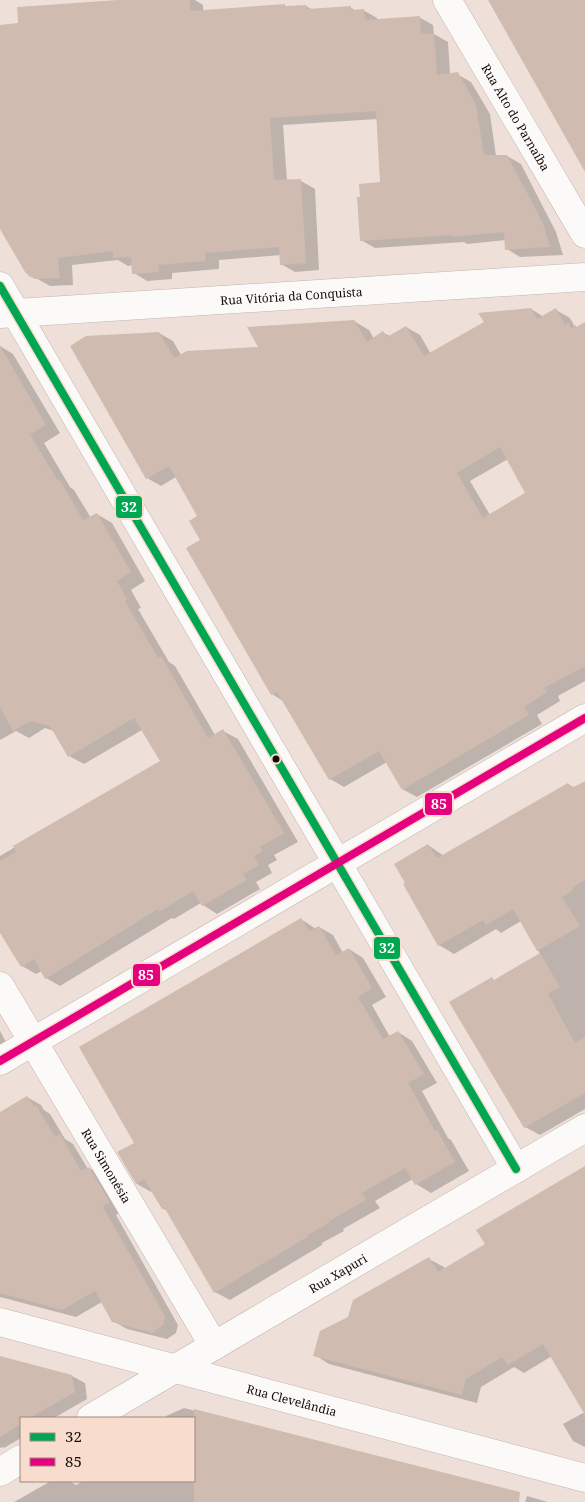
<svg xmlns="http://www.w3.org/2000/svg" width="585" height="1502" font-family="'Noto Serif',serif">
<style>
.shadow{fill:#0003;fill-rule:evenodd}
.building{fill:#cfbbaf;fill-rule:evenodd}
.lines{fill:none;stroke-linecap:round;stroke-linejoin:round}
.minor-casing{stroke:#c0b5af;stroke-width:29}
.minor{stroke:#fcfaf9;stroke-width:28}
.bus-1-casing{stroke:#f8dcce;stroke-width:11}
.bus-2-casing{stroke:#f8dcce;stroke-width:11}
.bus-1{stroke:#00a651;stroke-width:8}
.bus-2{stroke:#e5007d;stroke-width:8}
.bus-dot{fill:#140b07;stroke:#f8dcce;stroke-width:2}
.labels{text-anchor:middle;dominant-baseline:central;stroke-width:5;stroke-linejoin:round;paint-order:stroke}
.street-label{font-size:12px;fill:#140b07;stroke:#f8dcce}
.line-badge{stroke:#f8dcce;stroke-width:2}
.badge-label{font-size:14px;text-anchor:middle;font-weight:bold;fill:#fff}
</style>
<rect width="100%" height="100%" fill="#eee0d8"/>
<!-- shadow -->
<path class="shadow" d="M137,0H195L203,5V12L285,6L288,7L306,6L313,10L350,7L356,11L363,10L377,18V20L419,17L433,25L434,34L448,42L450,75L457,74L471,82L490,114L496,156H507L521,164L556,232L563,255L520,257L507,249L506,240L467,244L464,242L375,248L361,240L382,183L378,119L283,125L287,181H301L315,189L319,270L295,272L281,264V255L219,260V269L172,273V279L147,281L134,273L133,265L128,266L118,260L72,265L73,285L50,286L36,278L0,226V26L19,24Z
M531,309L544,317L556,310L570,318L575,327L585,329V681L558,696L560,701L537,715L542,724L417,797L402,789L387,762L344,787L330,779L283,701L272,694L188,548L201,541L199,517L176,477L161,486L147,478L159,333L173,341L181,355L260,348L354,321L369,330L374,339L383,333L390,336L406,327L420,335L431,354ZM508,459L527,494L490,515L470,481Z
M0,346L13,354L60,433L44,443L70,487L74,490L91,518L97,514L112,523L145,581L131,590L141,608L138,609L169,662L175,666L215,735L223,731L238,739L298,842L274,855L277,860L268,865L272,873L256,882L260,889L217,914L203,905L201,903L174,919L172,918L60,986L46,978L42,971L36,974L22,966L0,930V856L161,761L142,730L84,764L69,756L54,731L45,728L29,738L16,731L0,740Z
M585,782V1109L540,1135L525,1127L492,979L495,981L540,954L521,921L501,933L496,929L454,954L439,945L428,845L444,856L568,784L575,788Z
M301,919L316,929L319,927L333,935L343,953L349,949L363,958L386,997L372,1005L390,1037L398,1032L412,1041L437,1083L422,1091L448,1138L451,1140L469,1171L431,1193L416,1184L413,1179L375,1201L380,1208L343,1229L344,1231L322,1243V1245L230,1300L215,1292L168,1211L162,1208L153,1191L151,1192L137,1184L119,1153L136,1143Z
M0,1031L6,1042L0,1045Z
M27,1097L41,1105L44,1110L50,1114L65,1139L73,1144L88,1169L89,1168L103,1176L123,1210L116,1215L178,1325L176,1333L167,1339L127,1329L113,1321L102,1302L76,1317L0,1297V1114Z
M585,1167V1403L552,1356L524,1373L514,1367L481,1387L477,1403L329,1364L315,1355L350,1318L429,1259L444,1267L445,1269L487,1245Z
M0,1358L72,1376L85,1383L87,1399L54,1418H21V1438L4,1448L3,1447L0,1448Z
M184,1408L472,1482L511,1502H14L51,1481H70L76,1485L83,1481H194V1418H167L166,1416Z
M583,1413L585,1414V1447L573,1441L563,1424Z
M527,1496L548,1502H525Z"/>
<!-- building -->
<path class="building" d="M118,0H190V11L285,4V6L306,5L307,9L351,6V10L364,9L365,20L420,16L421,34L434,33L437,75L458,72L476,105L484,155H507L543,223L550,247L505,250L504,232L453,237V235L360,241L357,197H360L359,184L380,182L376,111L270,118L274,180L301,179L306,263L280,265L279,247L205,253L206,261L158,265L159,272L132,274L131,257L113,258V251L58,258L60,278L35,279L29,276L25,272L0,229V25L18,23L17,7Z
M488,0H585V172L549,108Z
M531,308L537,319L556,308L565,325L569,323L571,328L576,325V327L585,322V666L544,688L547,692L524,707L529,715L402,790L379,751L329,780L277,692L271,695L186,548L200,540L189,521L197,516L169,466L146,479L70,346L86,336L159,332L174,358L187,351L258,347L247,327L354,320L367,342L383,331L387,337L406,326L424,356L484,322L478,313ZM500,447L525,493L483,518L457,473Z
M0,346L46,425L30,434L58,481L60,480L83,520L97,513L131,572L117,581L127,599L125,601L158,658L161,656L208,738L223,729L284,833L260,847L263,851L254,856L259,865L243,874L247,880L202,906L193,891L159,912L158,909L45,979L34,959L21,967L0,933V861L16,852L13,846L160,761L134,718L68,757L50,726L30,721L13,731L0,707Z
M585,781V880L572,888L573,890L562,897L580,926L537,951L513,909L486,925L483,920L438,946L403,884L405,883L394,864L428,844L437,858L568,783L572,788Z
M301,918L309,931L319,926L336,955L349,948L372,988L358,997L383,1039L398,1031L424,1074L408,1083L435,1131L437,1130L455,1162L415,1185L405,1168L362,1193L366,1200L329,1221L330,1222L308,1235L309,1236L214,1293L164,1207L162,1209L144,1179L136,1184L117,1152L134,1143L79,1047Z
M540,953L560,987L548,994L575,1043L585,1037V1093L524,1128L449,1002L492,977L494,980Z
M27,1096L34,1107L36,1105L55,1137L60,1134L81,1171L89,1167L110,1202L103,1207L165,1316L163,1325L153,1333L112,1322L95,1291L62,1310L0,1293V1112Z
M585,1166V1415L543,1344L508,1365L502,1357L466,1379L462,1395L313,1356L320,1331L348,1317L353,1300L429,1257L438,1272L485,1244L476,1230Z
M0,1356L72,1375L75,1392L30,1418H21V1424L0,1437Z
M194,1409L520,1492L519,1502H194Z"/>
<g class="lines">
<defs>
<g id="minor">
<path id="s1" d="M447,0L585,234"/>
<path d="M0,286L516,1169"/>
<path id="s2" d="M0,314L585,277"/>
<path id="s3" d="M0,986L214,1346"/>
<path d="M0,1061L585,718"/>
<path id="s4" d="M0,1322L585,1478"/>
<path id="s5" d="M91,1418L585,1128"/>
<path d="M0,1472L21,1459"/>
</g>
</defs>
<!-- minor casing -->
<use href="#minor" class="minor-casing"/>
<!-- minor -->
<use href="#minor" class="minor"/>
<defs>
<path id="bus-1" d="M0,286L516,1169"/>
<path id="bus-2" d="M0,1061L585,718"/>
</defs>
<!-- bus-1 casing -->
<use href="#bus-1" class="bus-1-casing"/>
<!-- bus-2 casing -->
<use href="#bus-2" class="bus-2-casing"/>
<!-- bus-1 -->
<use href="#bus-1" class="bus-1"/>
<!-- bus-2 -->
<use href="#bus-2" class="bus-2"/>
</g>
<!-- markers -->
<circle class="bus-dot" cx="276" cy="759" r="4.5"/>
<g class="labels">
<!-- street labels -->
<g class="street-label">
<text stroke="none"><textPath href="#s1" startOffset="136">Rua Alto do Parnaíba</textPath></text>
<text stroke="none"><textPath href="#s2" startOffset="292">Rua Vitória da Conquista</textPath></text>
<text stroke="none"><textPath href="#s3" startOffset="209">Rua Simonésia</textPath></text>
<text stroke="none"><textPath href="#s5" startOffset="286">Rua Xapuri</textPath></text>
<text stroke="none"><textPath href="#s4" startOffset="302">Rua Clevelândia</textPath></text>
</g>
</g>
<g class="line-badge">
<rect x="115" y="495" width="28" height="24" rx="5" fill="#00a651"/>
<rect x="424" y="792" width="29" height="24" rx="5" fill="#e5007d"/>
<rect x="373" y="936" width="28" height="24" rx="5" fill="#00a651"/>
<rect x="132" y="963" width="29" height="24" rx="5" fill="#e5007d"/>
</g>
<g class="badge-label">
<text x="129" y="512">32</text>
<text x="439" y="809">85</text>
<text x="387" y="953">32</text>
<text x="146" y="980">85</text>
</g>
<!-- legend -->
<rect x="20" y="1417" width="175" height="65" fill="#f8dcce" stroke="#9d887e"/>
<rect x="30" y="1433" width="25" height="8" fill="#00a651" stroke="#9d887e"/>
<text x="65" y="1442" font-size="15" fill="#140b07">32</text>
<rect x="30" y="1458" width="25" height="8" fill="#e5007d" stroke="#9d887e"/>
<text x="65" y="1467" font-size="15" fill="#140b07">85</text>
</svg>
